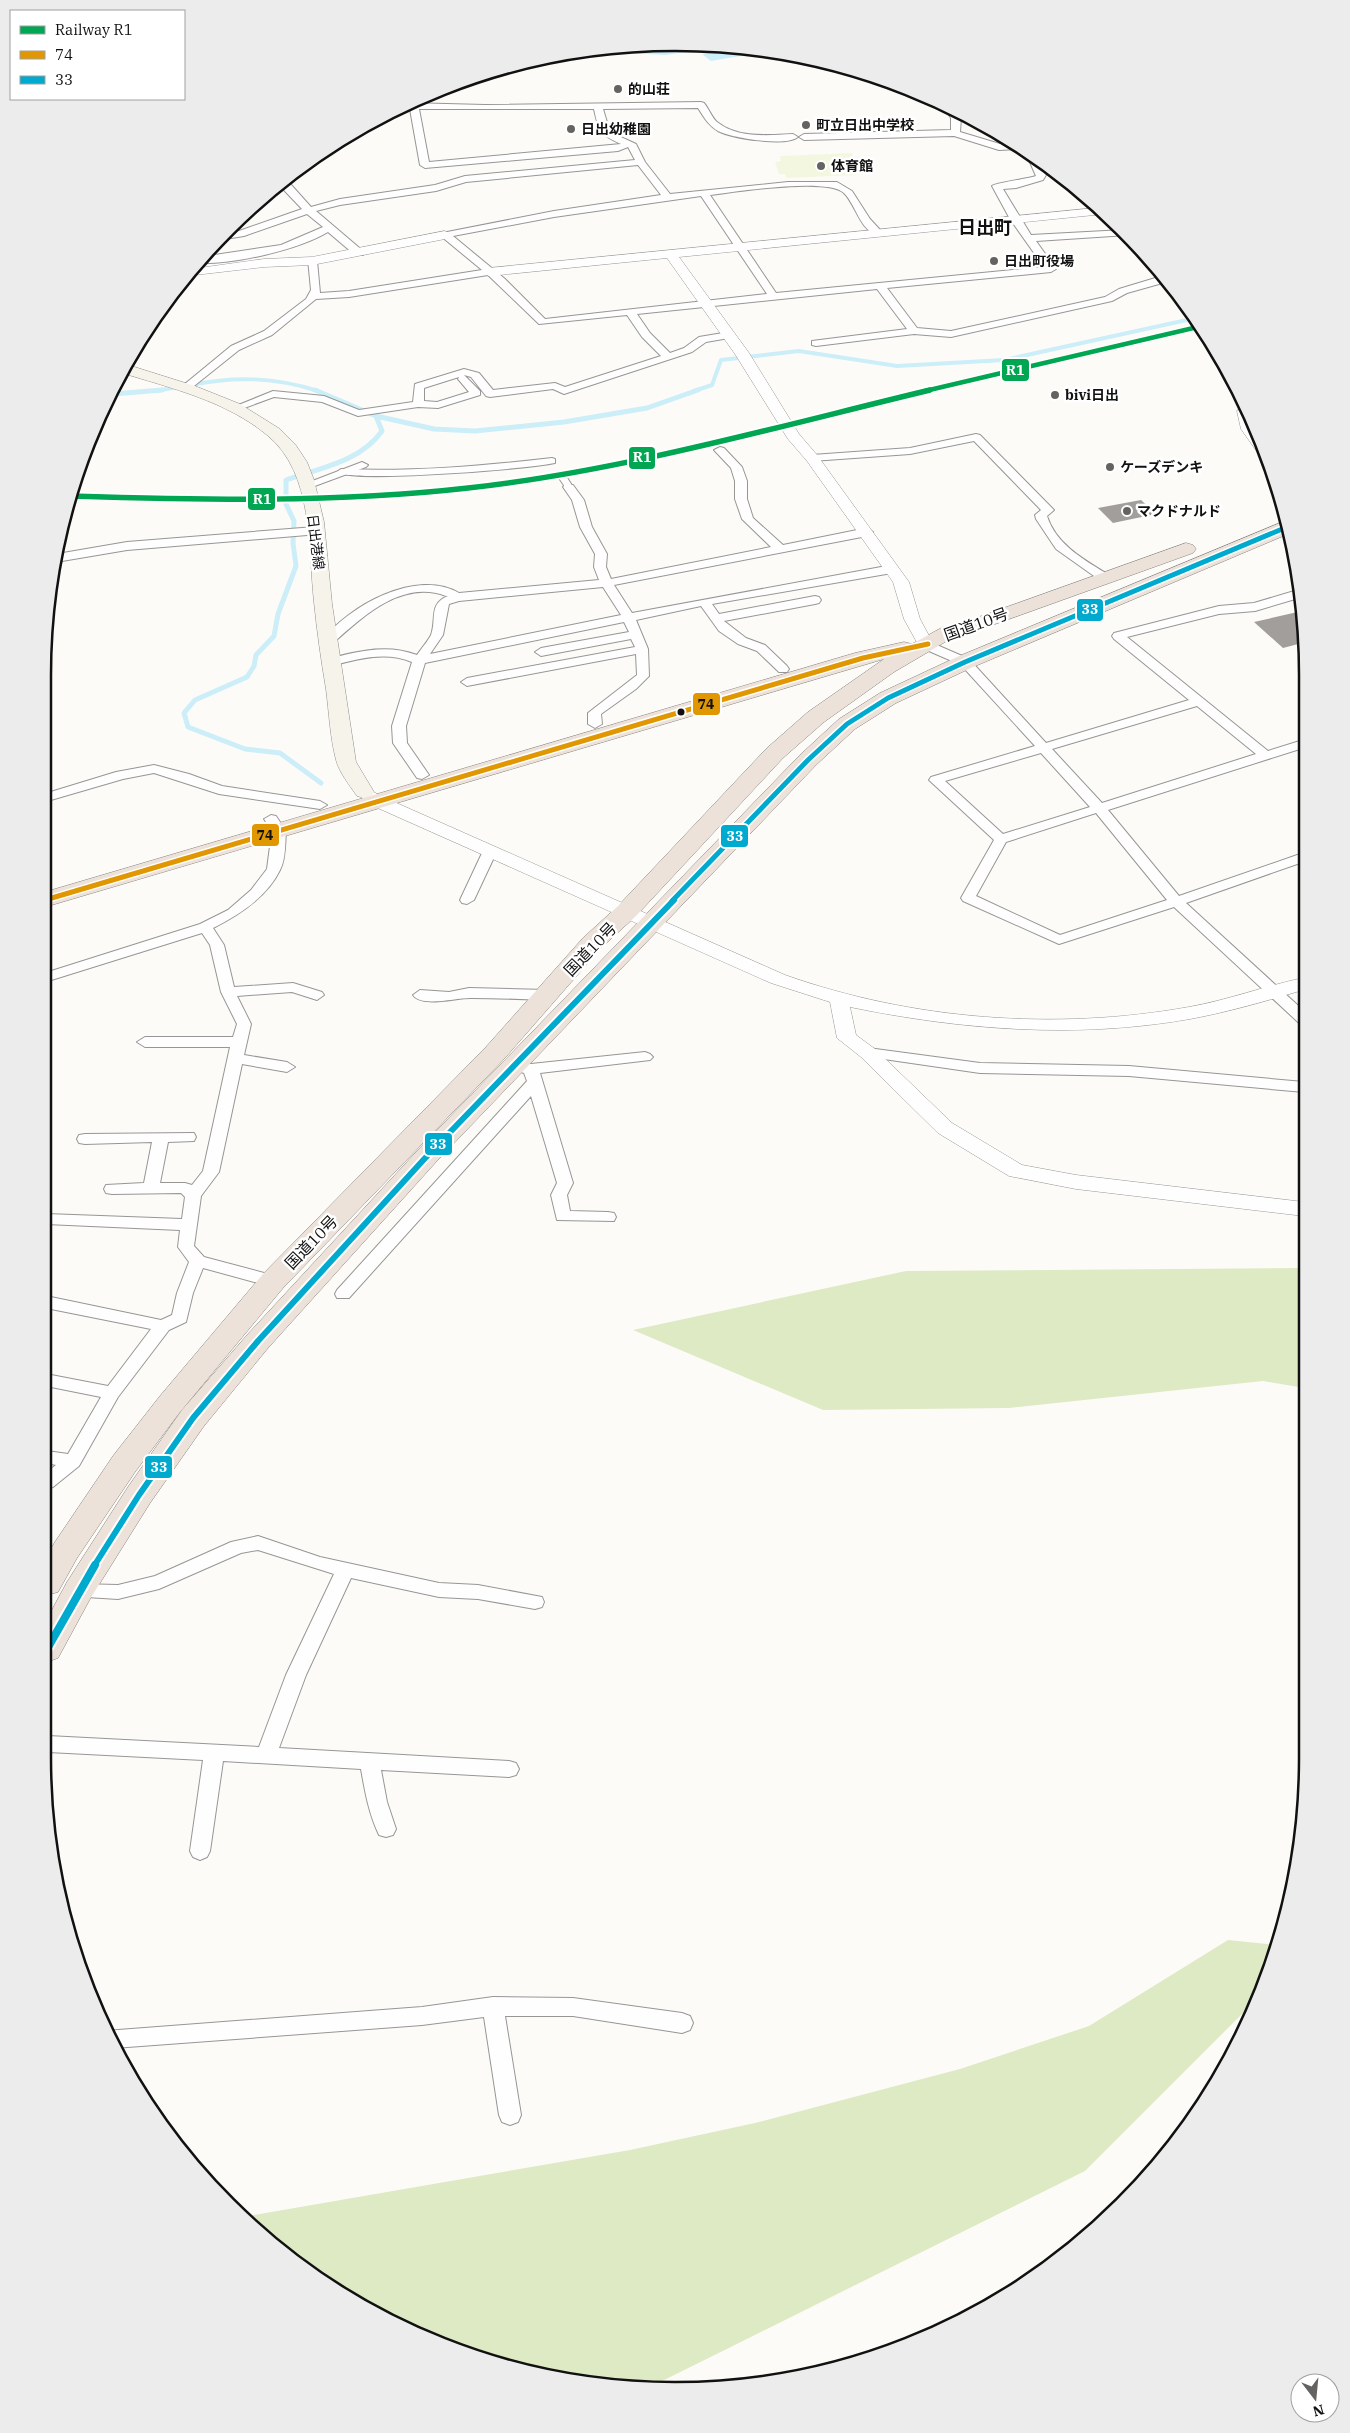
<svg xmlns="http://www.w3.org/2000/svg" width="1350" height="2433" font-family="'IBM Plex Serif','Noto Sans JP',serif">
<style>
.forest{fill:#ddeac4}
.pitch{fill:#f3f7e0}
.water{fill:#cceef8}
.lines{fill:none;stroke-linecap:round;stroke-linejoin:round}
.stream-far1{stroke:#cceef8;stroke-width:4}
.stream{stroke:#cceef8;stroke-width:5}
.building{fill:#a19e9c}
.pedestrian-casing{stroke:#979695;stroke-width:2}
.minor-casing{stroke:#979695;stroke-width:2}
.tertiary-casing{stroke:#979695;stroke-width:1}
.secondary-casing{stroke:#8e8d8b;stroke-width:1}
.trunk-casing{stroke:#858482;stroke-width:1}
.pedestrian{fill:#fffefe;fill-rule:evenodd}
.minor{fill:#fffefe;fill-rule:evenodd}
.tertiary{fill:#fffefe;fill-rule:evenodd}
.secondary{fill:#f6f3eb;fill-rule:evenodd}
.trunk{fill:#ece2d9;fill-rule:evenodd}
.bus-1-casing{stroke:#fff;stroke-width:8}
.bus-2-far2-casing{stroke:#fff;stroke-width:8}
.bus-2-far1-casing{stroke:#fff;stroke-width:10}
.bus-2-casing{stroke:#fff;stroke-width:12}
.bus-1{stroke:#e09702;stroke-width:5}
.bus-2-far2{stroke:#00a9ce;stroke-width:5}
.bus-2-far1{stroke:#00a9ce;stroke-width:6}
.bus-2{stroke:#00a9ce;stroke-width:8}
.rail-1-far1-casing{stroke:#fff;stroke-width:7}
.rail-1-casing{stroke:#fff;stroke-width:9}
.rail-1-far1{stroke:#00a651;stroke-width:4.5}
.rail-1{stroke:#00a651;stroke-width:5.5}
.poi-dot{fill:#646362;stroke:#fff;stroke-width:2}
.bus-dot{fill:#111;stroke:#fff;stroke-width:2}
.labels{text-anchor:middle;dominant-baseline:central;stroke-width:5;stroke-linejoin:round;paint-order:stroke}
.far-poi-label{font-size:14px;font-weight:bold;fill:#111;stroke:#fff;text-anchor:start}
.far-street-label{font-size:14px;fill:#111;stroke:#fff}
.street-label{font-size:16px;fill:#111;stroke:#fff}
.far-district-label{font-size:18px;font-weight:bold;fill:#111;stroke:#fff}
.rim{fill:none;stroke:#111;stroke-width:2.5}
.line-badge{stroke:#fff;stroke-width:2}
.badge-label{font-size:14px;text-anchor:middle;font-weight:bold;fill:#fff}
.pale-badge-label{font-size:14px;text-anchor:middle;font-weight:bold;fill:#111}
</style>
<rect width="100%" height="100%" fill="#fdfbf7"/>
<!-- forest -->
<path class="forest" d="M1304,1268L1305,1388L1263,1381L1009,1408L823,1410L633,1330L906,1271Z
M1228,1940L1276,1945L1252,2004L1085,2171L650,2387L593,2385L511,2369L396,2325L323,2284L242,2217L630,2150L755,2123L960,2069L1089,2026Z"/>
<!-- pitch -->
<path class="pitch" d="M852,153L853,157H862L868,171H856L857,175L787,178L785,174H779L775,162L781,161L780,156Z"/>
<!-- water -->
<path class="water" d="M634,44L720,47L665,55L592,51Z
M737,49L746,55L711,61L702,54Z"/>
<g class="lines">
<!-- stream-far1 -->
<path class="stream-far1" d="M191,385C235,376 275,377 318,391
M156,391L178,387
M694,391L712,385L721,360L799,351L897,366L1004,360L1196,318"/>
<!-- stream -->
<path class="stream" d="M315,390L376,416L382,431C360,462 320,468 286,480V504L294,521L293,543L296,566L278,614L274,636L256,655L254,666L247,677L195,700L184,713L188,727L245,749L280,753L321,783
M113,394L162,390
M376,416L434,429L475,431L564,422L647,408L698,390"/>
</g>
<!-- building -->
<path class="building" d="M1141,500L1156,514L1113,523L1098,508Z
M1302,611V643L1283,648L1254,622Z"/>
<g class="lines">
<defs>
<path id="pedestrian" d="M552,458L555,459V463C529,469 351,483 337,472L341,469C412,472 482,466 552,458Z
M563,475L566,476L573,487L572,489L565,487L559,478Z"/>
<path id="minor" d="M701,102L704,103C709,109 712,118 717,122C738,139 769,135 793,134L798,137C786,147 732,138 718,131C708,125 704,117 698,108L603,109L610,132L636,144L645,162L670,194L788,182H837L852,191L870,219L882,232L877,235C860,230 856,205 844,193C827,177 735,192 710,195L776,293L1044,267L1010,219L992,186C995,183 1027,179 1036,176L1029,160L1031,158L1041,166L1046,175L1043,180L1016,188L1003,189L1031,235L1124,230L1128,235L1036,241L1056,269L1051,272L887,288L917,328L951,331L1105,297L1119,289L1162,276L1166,282L1127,293L1112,301L951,337L914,334L816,346L812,345V341L907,329L877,289L637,314L650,333L670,353L684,348L699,337L729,332L734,335L729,338L706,342L692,352L564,394L553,389L490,397L486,396L471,377L464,375L480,391V395L438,408L418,407L358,416L322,402L274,397L236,411L231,408L273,391L324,396L359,410L413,402L415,384L464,369L479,373L493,390L555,383L565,387L661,356L642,337L627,315L539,324L488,275L349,297L316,299L272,335L239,350L189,390L185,391L180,388L231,346L264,331L306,299L311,290L308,259H316L317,261L320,293L349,291L482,270L442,237V233L554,211L661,195L638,165L466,182L436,191L340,205L316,211L363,251V255H355L328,232C298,250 232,265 196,263L201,257L281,245L323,227L307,214L244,236L219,240L226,233L239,231L302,209L281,187L280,183L285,178L311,207L340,199L435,185L465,176L635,160L628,147L618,151L425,168L420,165L410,109L396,108L407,103L485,105ZM419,109H594C599,132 599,134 621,144L429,162ZM701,196L767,294L545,319L505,279L453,236L554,217ZM459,377L458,379L469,392L437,402L424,401V388Z
M943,106L955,111L961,118L960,132L1000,144H1013L1020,149L999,150L954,136L804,140L799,137L804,134L951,130V118Z
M976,434L980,435L1052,508L1054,510L1047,516C1056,545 1086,561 1109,575L1111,578L1109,581H1101L1056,549L1036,519L1035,515L1041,510L974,441L910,454L812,461L806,458L812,455L910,448Z
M720,447L724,448L742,467L747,481V499L753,518L783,545L867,528L873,532L867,536L614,585L632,613L892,565L896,566L898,569L892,573L712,604L719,614L815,596L819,597L821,600L819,603L815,604L724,621L746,638L765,645L787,666L789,669L787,672H779L757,651L738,644L719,631L701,606L636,620L648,649L649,676L636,689L601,714L602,724L595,728L588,724V713L637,675L636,654L467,686L461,682L467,678L635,647L631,639L541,656L535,652L541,648L629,632L624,622L425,663L406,726L407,743L429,775L422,779L417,778L393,743L392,726L412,662C385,651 358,659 331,666L325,662L327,659C356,652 386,643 417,655C421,649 428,641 431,635C437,619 428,604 448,596H446C402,579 362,617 332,644L328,645L322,641C348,606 417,568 459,593L599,580L594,567L595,554L580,527L572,500L563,487L565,485H573L584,500L592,527L607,554L606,567L611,579L771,547L742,519L735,499V481L731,468L714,450ZM603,587L621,615L430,654L443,635L449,604L459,601Z
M362,462L368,465L366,467L312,487L308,488L302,485Z
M315,527L319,528L321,531L319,534L127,550L56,562L57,554L127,542Z
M1301,589L1302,597L1255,611L1219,614L1127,637L1268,751L1303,740V748L1108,810L1179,896L1303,853V862L1186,903L1304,1011V1025L1299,1023L1174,907L1059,944L963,901L961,898L994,840L929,780L931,777L1035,746L961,665L922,648L920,645L922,642H930L969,659L1046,743L1189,700L1114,639L1112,636L1114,633L1219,606L1254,603ZM1197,706L1256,754L1102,803L1052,749ZM1041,753L1090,807L1003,834L945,781ZM1096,813L1167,900L1060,935L976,896L1006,842Z
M154,765L189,774L222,786L320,801L327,805L320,809L219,794L154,773L123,779L44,802V794L116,772Z
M271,815L276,816L286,831C285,843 286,859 280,870C267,897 239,915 213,928L224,945L234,987L293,983L322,992L324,995L317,1000L292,992L237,996L251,1024L244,1055L287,1062L295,1067L287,1072L242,1064L219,1172L201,1196L194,1246L204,1257L279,1277L281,1281L279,1285L273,1287L203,1268L193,1293L186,1322L169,1330L118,1397L79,1466L53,1487L47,1489V1472L56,1465L47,1463V1451L68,1454L101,1397L46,1386V1374L108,1386L151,1329L46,1308V1296L161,1320L172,1315L177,1293L189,1262L178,1247L180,1230L46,1224V1214L182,1219L185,1197L181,1193L112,1194L106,1193L104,1189L106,1185L144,1183L152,1142L85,1144L79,1143L77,1139L79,1135L85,1134L194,1133L196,1137L194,1141L168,1142L160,1183H185L192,1185L203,1171L230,1047H145L137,1042L145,1037H233L237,1024L221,992L210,945L202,933L45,982V973L200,924L228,910L251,890L267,869L272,831L264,819Z
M490,847L497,851L474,900L467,904L462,903L460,900L483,851Z
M469,988L546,990L553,995L546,1000C521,999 497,998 472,998C459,997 421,1008 413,995L420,990L449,992Z
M868,1048L980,1063L1129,1066L1304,1082V1092L1129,1076L980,1073L863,1056L860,1053L863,1050Z
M645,1052L650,1054L653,1057L650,1060L540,1073L573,1183L567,1195L570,1211L608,1212L614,1213L616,1217L614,1221L557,1220L551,1195L557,1183L531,1096L349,1298H337L335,1294L337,1290L527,1081L524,1073L515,1070L512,1067L515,1064H531Z
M258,1536L320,1557L439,1583L478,1585L542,1597L544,1602L542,1607L535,1609L478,1599L439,1597L351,1578L306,1675L279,1748L509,1761L516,1763L519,1769L516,1775L509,1777L381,1770L387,1802L396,1829L393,1835L386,1837L379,1835C369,1814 365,1792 361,1769L223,1761L210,1851L207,1857L200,1860L193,1857L190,1851L203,1760L48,1752V1736L259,1747L286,1675L334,1574L258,1550L241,1553L159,1589L118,1599L71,1596L69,1591L71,1586L78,1584L118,1585L155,1576L231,1542Z
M493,1997L573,1998L682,2013L690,2016L693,2023L690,2030L682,2033L573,2016H505L521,2115L518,2122L510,2125L502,2122L499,2115L484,2017L422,2025L114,2048L105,2031L422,2007Z"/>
<path id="tertiary" d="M1096,208L1104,214L679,257L749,353L799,434L817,455L909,582L920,619L934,645L932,648H920L904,619L893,582L807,461L788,439L735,354L667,258L489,276L482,272L489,268Z
M445,231L451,235L450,238L312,265L264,267L186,276L192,269L264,259L312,257Z
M1242,407L1265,454L1258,453L1241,429L1237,411Z
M364,787L383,797L785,975C912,1020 1056,1031 1189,1007C1228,1000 1265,986 1303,978V990C1266,1001 1228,1012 1190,1019C1077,1039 962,1030 850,1007L856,1035L875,1049L952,1123L1022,1165L1076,1175L1304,1202V1216L1076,1189L1009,1176L938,1133L861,1057L837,1038L830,1002L771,983L371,805L355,792L358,788Z"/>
<path id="secondary" d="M125,364L195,386L240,404L280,429L295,444L307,462L314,480L324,522L332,604L356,762L374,792L371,796L364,798L357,796C350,786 339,772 336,760C330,737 329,712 326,689C321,660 317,631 314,602C308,548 314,473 267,435C226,401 171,388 122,373Z"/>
<path id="trunk" d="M1285,521L1288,534L973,667L896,703L855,729L816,765L436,1162L268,1348L204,1426L150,1503L90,1599L58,1658L47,1662V1619L67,1582L128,1487L182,1410L248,1334L418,1150L800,755L839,719L880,693L957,657Z
M1186,543L1193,545L1196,549L1193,553L987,627L957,635L894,672L824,722L783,758L636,916L601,948L504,1059L283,1288L180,1412L135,1472L77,1558L58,1592L47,1595V1555L55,1542L113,1456L160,1396L263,1274L486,1047L583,938L618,906L767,748L808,712L884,659L45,907V892L855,653L904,642L912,644L943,627L973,619Z"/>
</defs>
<!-- pedestrian casing -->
<use href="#pedestrian" class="pedestrian-casing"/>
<!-- minor casing -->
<use href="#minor" class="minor-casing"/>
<!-- tertiary casing -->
<use href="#tertiary" class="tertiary-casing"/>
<!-- secondary casing -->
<use href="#secondary" class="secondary-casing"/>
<!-- trunk casing -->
<use href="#trunk" class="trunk-casing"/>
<!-- pedestrian -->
<use href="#pedestrian" class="pedestrian"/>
<!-- minor -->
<use href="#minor" class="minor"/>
<!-- tertiary -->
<use href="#tertiary" class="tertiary"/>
<!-- secondary -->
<use href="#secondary" class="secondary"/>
<!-- trunk -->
<use href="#trunk" class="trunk"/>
<defs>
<path id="bus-1" d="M45,900L863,658L928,644"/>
<path id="bus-2-far2" d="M672,901L808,760L847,724L888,698L965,662L1287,527"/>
<path id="bus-2-far1" d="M94,1566L139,1495L193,1418L258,1341L427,1156L674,900"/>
<path id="bus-2" d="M47,1649L95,1565"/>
</defs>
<!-- bus-1 casing -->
<use href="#bus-1" class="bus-1-casing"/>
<!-- bus-2-far2 casing -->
<use href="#bus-2-far2" class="bus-2-far2-casing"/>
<!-- bus-2-far1 casing -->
<use href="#bus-2-far1" class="bus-2-far1-casing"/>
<!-- bus-2 casing -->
<use href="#bus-2" class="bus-2-casing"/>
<!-- bus-1 -->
<use href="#bus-1" class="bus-1"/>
<!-- bus-2-far2 -->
<use href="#bus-2-far2" class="bus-2-far2"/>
<!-- bus-2-far1 -->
<use href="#bus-2-far1" class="bus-2-far1"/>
<!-- bus-2 -->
<use href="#bus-2" class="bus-2"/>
<defs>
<path id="rail-1-far1" d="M925,391L1202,326"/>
<path id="rail-1" d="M70,496C203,500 336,503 468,488C622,471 780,426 930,390"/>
</defs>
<!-- rail-1-far1 casing -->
<use href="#rail-1-far1" class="rail-1-far1-casing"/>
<!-- rail-1 casing -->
<use href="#rail-1" class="rail-1-casing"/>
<!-- rail-1-far1 -->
<use href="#rail-1-far1" class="rail-1-far1"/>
<!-- rail-1 -->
<use href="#rail-1" class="rail-1"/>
</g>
<!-- markers -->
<g class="poi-dot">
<circle cx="618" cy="89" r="5"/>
<circle cx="806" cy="125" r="5"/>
<circle cx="571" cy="129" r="5"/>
<circle cx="821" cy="166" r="5"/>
<circle cx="994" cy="261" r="5"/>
<circle cx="1055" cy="395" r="5"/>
<circle cx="1110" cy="467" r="5"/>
<circle cx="1127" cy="511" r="5"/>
</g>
<circle class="bus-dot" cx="681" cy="712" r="4.5"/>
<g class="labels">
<!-- far-poi labels -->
<g class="far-poi-label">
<text x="628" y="89">的山荘</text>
<text x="816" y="125">町立日出中学校</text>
<text x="581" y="129">日出幼稚園</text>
<text x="831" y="166">体育館</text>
<text x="1004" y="261">日出町役場</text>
<text x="1065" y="395">bivi日出</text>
<text x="1120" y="467">ケーズデンキ</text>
<text x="1137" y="511">マクドナルド</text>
</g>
<!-- far-street labels -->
<g class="far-street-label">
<text transform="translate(316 542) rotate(83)">日出港線</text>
</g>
<!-- street labels -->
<g class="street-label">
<text transform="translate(976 624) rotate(-20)">国道10号</text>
<text transform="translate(590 949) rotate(-46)">国道10号</text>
<text transform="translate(311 1242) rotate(-46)">国道10号</text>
</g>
<!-- far-district labels -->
<g class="far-district-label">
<text x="985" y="227">日出町</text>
</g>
</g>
<!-- crop -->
<path d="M0 0H1350V2433H0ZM675 51H675A624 624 0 0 1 1299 675V1758A624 624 0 0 1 675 2382H675A624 624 0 0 1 51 1758V675A624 624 0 0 1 675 51Z" fill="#ececec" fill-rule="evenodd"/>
<path class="rim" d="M675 51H675A624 624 0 0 1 1299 675V1758A624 624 0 0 1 675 2382H675A624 624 0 0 1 51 1758V675A624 624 0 0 1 675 51Z"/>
<g class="line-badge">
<rect x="1001" y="358" width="29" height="24" rx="5" fill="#00a651"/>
<rect x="628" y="446" width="28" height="24" rx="5" fill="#00a651"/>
<rect x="247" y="487" width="29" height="24" rx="5" fill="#00a651"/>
<rect x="1076" y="598" width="28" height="24" rx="5" fill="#00a9ce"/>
<rect x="692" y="692" width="29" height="24" rx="5" fill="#e09702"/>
<rect x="251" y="823" width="29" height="24" rx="5" fill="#e09702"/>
<rect x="720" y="824" width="29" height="24" rx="5" fill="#00a9ce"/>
<rect x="424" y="1132" width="29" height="24" rx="5" fill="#00a9ce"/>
<rect x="144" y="1455" width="29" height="24" rx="5" fill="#00a9ce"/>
</g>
<g class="badge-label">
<text x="1015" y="375">R1</text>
<text x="642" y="462">R1</text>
<text x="262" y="504">R1</text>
<text x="1090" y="614">33</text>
<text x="735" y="841">33</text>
<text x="438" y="1149">33</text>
<text x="159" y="1472">33</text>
</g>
<g class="pale-badge-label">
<text x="706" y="709">74</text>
<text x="265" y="840">74</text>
</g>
<!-- legend -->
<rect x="10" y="10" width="175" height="90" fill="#ffffff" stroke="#a0a0a0"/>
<rect x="20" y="26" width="25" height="8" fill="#00a651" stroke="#a0a0a0"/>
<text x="55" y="35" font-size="15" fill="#111111">Railway R1</text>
<rect x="20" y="51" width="25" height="8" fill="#e09702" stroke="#a0a0a0"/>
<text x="55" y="60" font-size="15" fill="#111111">74</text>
<rect x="20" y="76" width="25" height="8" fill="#00a9ce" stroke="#a0a0a0"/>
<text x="55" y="85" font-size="15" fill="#111111">33</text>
<!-- north arrow -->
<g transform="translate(1315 2398) rotate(164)"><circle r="24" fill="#ffffff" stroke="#a0a0a0"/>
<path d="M0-4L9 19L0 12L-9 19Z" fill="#646362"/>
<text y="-8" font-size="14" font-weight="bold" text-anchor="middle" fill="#111111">N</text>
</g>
</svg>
